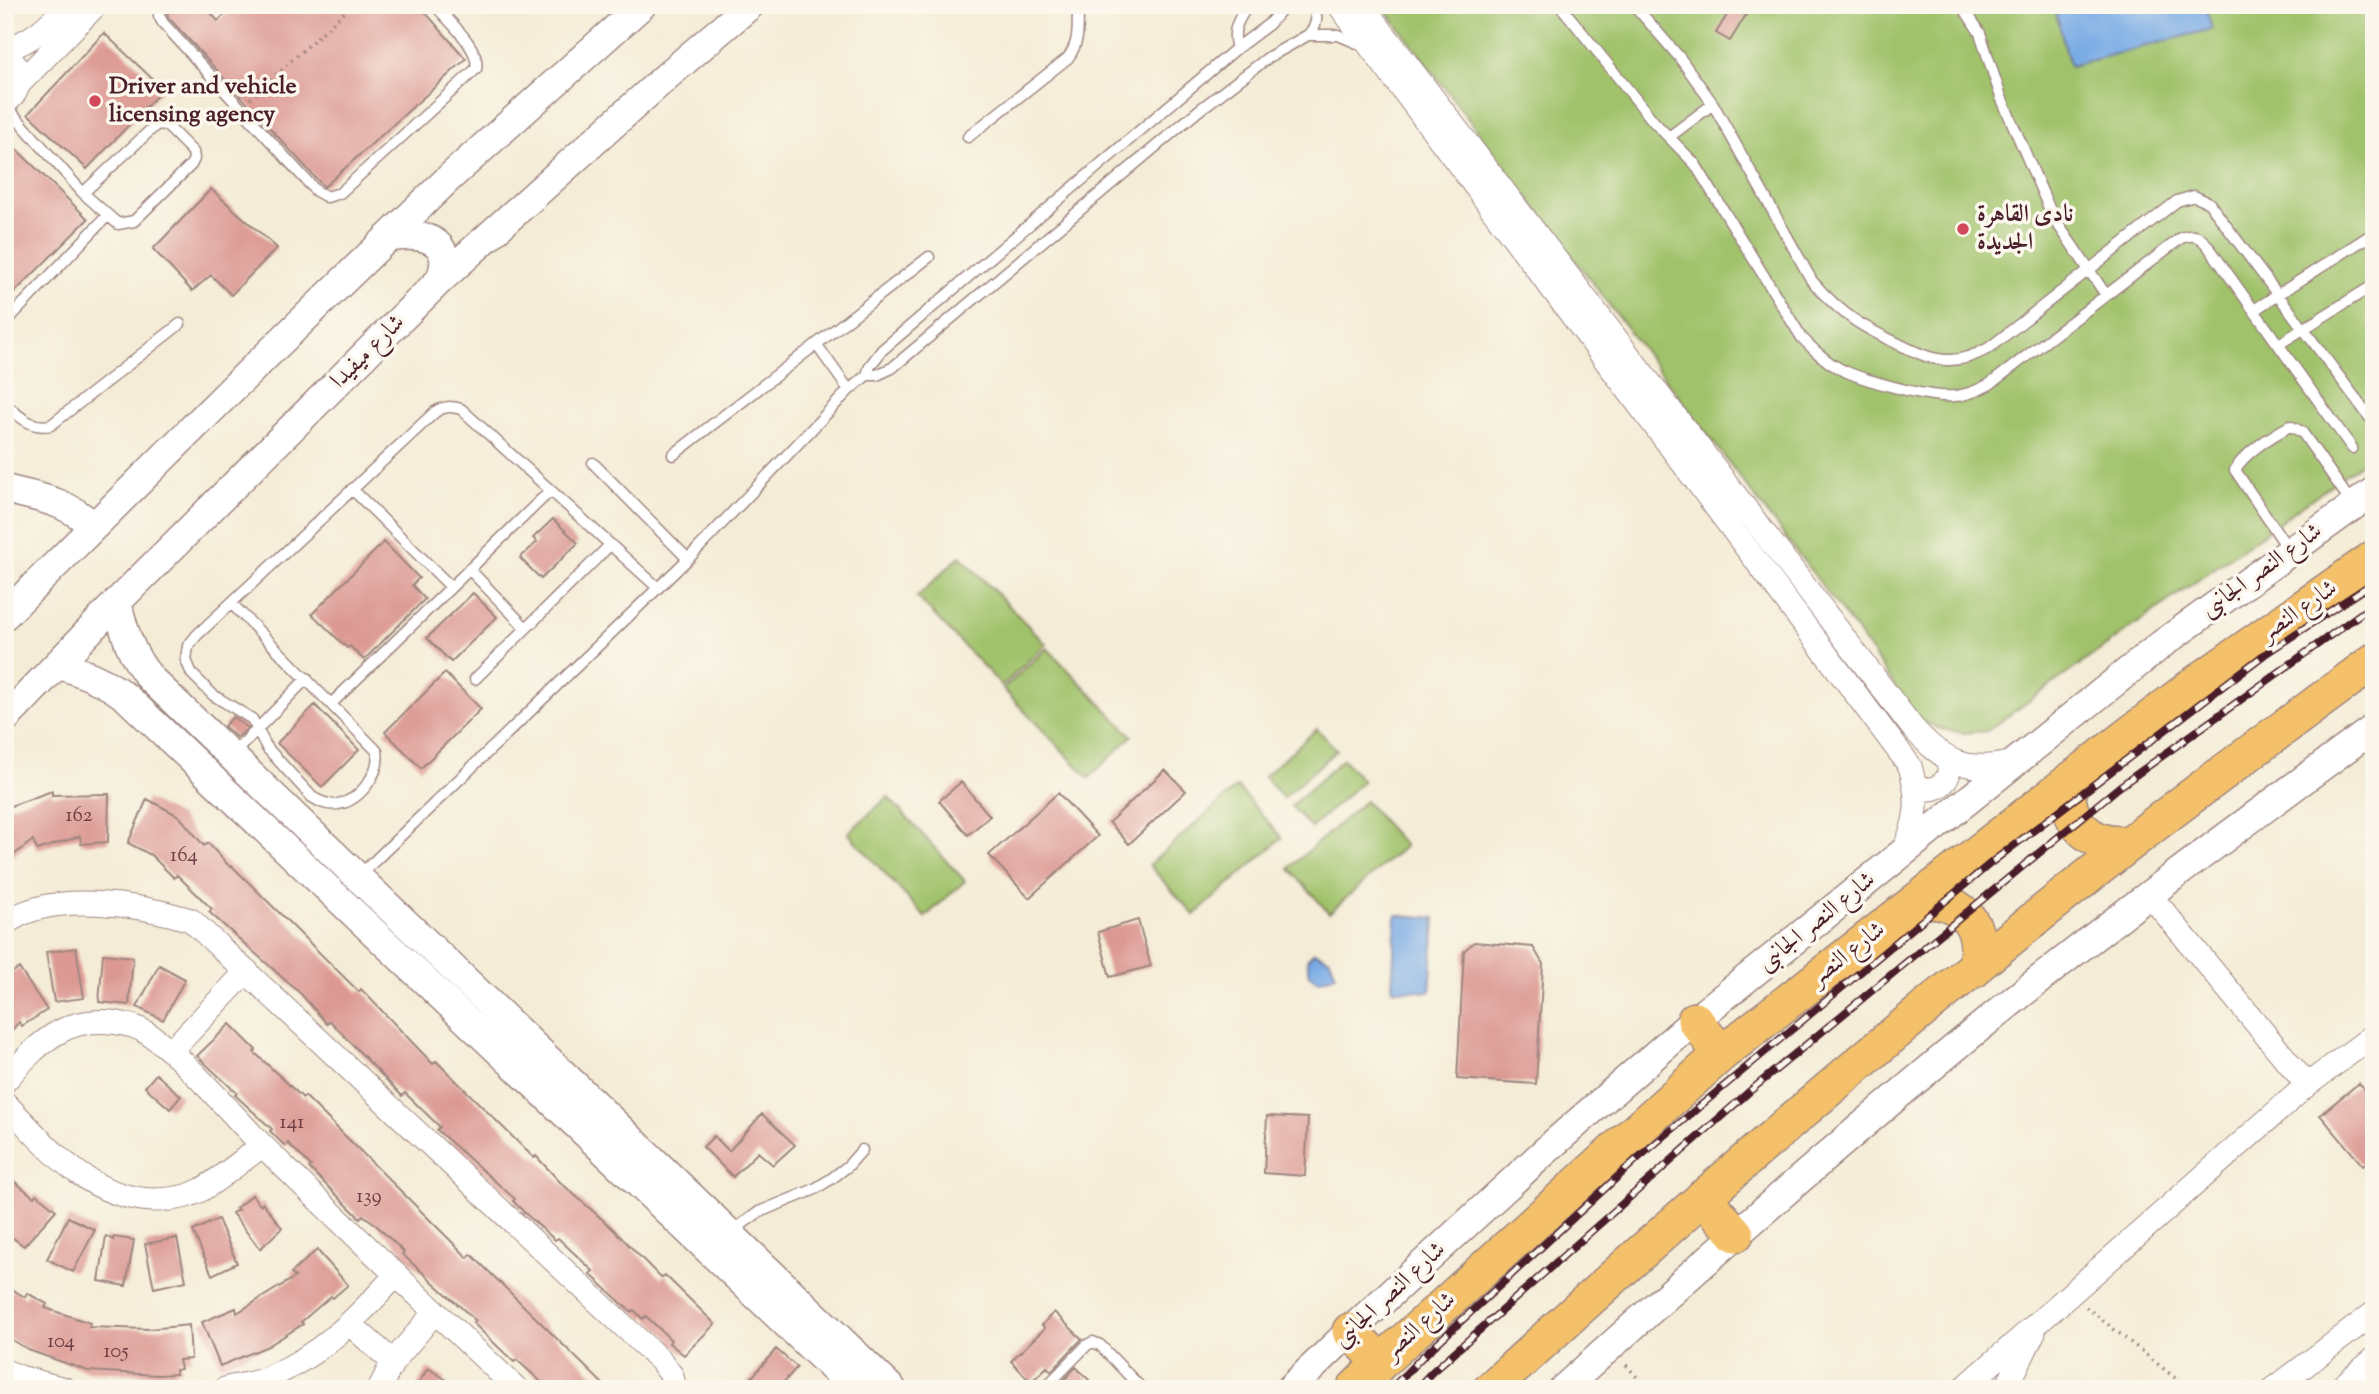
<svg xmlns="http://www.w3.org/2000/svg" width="2379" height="1394" font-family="'Sorts Mill Goudy',Amiri,serif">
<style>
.green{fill:#a0c26b;stroke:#75704b;stroke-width:2}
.water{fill:#79abe5;stroke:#626588;stroke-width:2}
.building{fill:#dc9993}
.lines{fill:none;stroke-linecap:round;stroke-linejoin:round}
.service-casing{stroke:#9f8680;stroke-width:13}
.minor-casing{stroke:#9f8680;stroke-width:25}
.tertiary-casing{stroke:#9f8680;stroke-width:31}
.primary-casing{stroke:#9f8680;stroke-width:38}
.path{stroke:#9f8680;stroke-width:3.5;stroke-dasharray:2 5;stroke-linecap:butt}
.service{stroke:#fff;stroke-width:10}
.minor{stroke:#fff;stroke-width:23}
.tertiary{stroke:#fff;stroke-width:28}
.primary{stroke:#f4c16a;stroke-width:35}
.rail-casing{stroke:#4a1f2b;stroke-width:8}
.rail{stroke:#fbf7ec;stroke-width:5;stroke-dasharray:16;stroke-linecap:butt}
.poi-dot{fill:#d1495b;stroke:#fbf7ec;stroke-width:2.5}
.labels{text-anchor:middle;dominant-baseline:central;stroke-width:7;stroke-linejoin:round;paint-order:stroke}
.number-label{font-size:21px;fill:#6e3e45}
.poi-label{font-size:24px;font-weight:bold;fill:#4a1f2b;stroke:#fbf7ec;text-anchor:start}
.street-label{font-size:24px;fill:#4a1f2b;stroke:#fbf7ec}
</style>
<rect width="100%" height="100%" fill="#fbf7ec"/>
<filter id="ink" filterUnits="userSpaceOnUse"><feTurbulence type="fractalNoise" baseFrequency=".0143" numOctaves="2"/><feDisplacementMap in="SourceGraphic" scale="14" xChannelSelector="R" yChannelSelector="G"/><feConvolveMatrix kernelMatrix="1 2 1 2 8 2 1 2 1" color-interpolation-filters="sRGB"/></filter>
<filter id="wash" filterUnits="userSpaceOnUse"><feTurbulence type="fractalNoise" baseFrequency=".00686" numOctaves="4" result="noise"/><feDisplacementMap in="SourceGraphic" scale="28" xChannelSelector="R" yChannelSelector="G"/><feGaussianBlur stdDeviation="1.57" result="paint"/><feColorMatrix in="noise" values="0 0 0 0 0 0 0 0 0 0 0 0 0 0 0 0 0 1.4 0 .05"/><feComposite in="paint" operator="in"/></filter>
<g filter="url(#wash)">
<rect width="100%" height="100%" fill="#f4ecd6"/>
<!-- green -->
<path class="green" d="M1382,5H2374V454L1987,731L1964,733L1940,729L1917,719L1864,641Z
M960,556L1046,644L1002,686L917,597Z
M1047,648L1132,736L1089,778L1003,689Z
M1317,729L1337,750L1283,798L1264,776Z
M1343,759L1363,781L1311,828L1291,806Z
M1237,787L1282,838L1194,915L1149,865Z
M888,797L965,881L925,917L848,833Z
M1365,801L1405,846L1329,913L1289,868Z"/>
<!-- water -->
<path class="water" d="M2054,5H2205L2212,29L2070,66Z
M1396,915L1435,918L1430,992L1392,989Z
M1314,952L1330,959L1336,975L1318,981L1310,975L1307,959Z"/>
<g id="blocks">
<!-- building -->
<path class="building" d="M177,5H204L218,21L235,5H419L466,59L324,187L169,18L167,14Z
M1733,5H1752L1730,41L1716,33Z
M104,33L163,89L87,169L28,114Z
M5,138L88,219L5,302Z
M211,189L277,248L231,295L211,275L192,291L153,249Z
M553,519L578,543L541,579L520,558L537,542L533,538Z
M384,542L419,578L412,585L425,599L364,660L350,646L347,648L312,614Z
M473,593L497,617L451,662L427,638Z
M445,673L481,709L421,768L385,732Z
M315,705L359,750L322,787L277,743Z
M233,717L248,728L237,738L224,726Z
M1165,770L1186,791L1129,844L1109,822Z
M961,782L990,816L968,835L939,801Z
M52,791V795L109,794L108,842L81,844L80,836L37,850L33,840L5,862V808Z
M1058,793L1098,836L1029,898L989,855Z
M147,799L179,816L204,846L208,843L230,867L232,866L359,992L361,989L433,1064L436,1061L534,1158L536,1156L560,1182L612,1228L661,1278L665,1275L715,1324L684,1355L669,1343L671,1340L646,1316L643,1319L634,1310L631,1312L590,1274L593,1271L558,1238L555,1240L527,1215L513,1201L515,1199L437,1130L440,1127L405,1093L402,1096L330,1021L327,1024L302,995L209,912L212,909L177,875L174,878L151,855L128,843Z
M1138,920L1151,966L1110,977L1098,932Z
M1474,942L1533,947L1543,964L1536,1084L1457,1079L1464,951Z
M76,948L84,998L54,1002L46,952Z
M103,954L133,957L129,1005L99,1002Z
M159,965L185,979L163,1020L137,1007Z
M19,968L47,1010L22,1026L19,1022L5,1038V977Z
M230,1024L256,1050L254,1052L303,1098L305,1096L442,1232L468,1258L471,1254L608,1389H549L517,1360L514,1362L473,1323L476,1321L402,1254L404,1252L374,1223L363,1215L360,1218L309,1168L311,1166L288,1143L285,1146L270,1131L272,1129L235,1095L237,1093L197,1056Z
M156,1074L181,1096L170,1109L145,1087Z
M2359,1083L2374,1102V1158L2363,1166L2320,1115Z
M762,1114L795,1145L773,1165L758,1152L733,1177L703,1147L714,1136L729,1151Z
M1267,1116L1308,1118L1305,1176L1264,1173Z
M5,1174L34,1197L36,1194L56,1210L24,1246L5,1232Z
M252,1195L260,1205L263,1203L282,1228L260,1249L232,1213L238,1210L236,1208Z
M68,1217L95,1230L73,1272L47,1259Z
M218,1219L237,1263L212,1275L193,1231Z
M106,1236L113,1240L114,1237L134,1240L126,1286L99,1281Z
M177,1238L186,1281L154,1288L145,1244Z
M317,1250L348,1285L333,1298L331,1296L301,1322L303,1324L268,1346L220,1366L202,1322L236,1308L237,1313L295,1277L291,1273Z
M13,1290L25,1297L27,1293L47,1304L45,1308L90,1323L89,1327L149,1329L189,1325L191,1359L179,1360L181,1369L175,1370L176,1374L158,1375L88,1371L31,1351L5,1336V1303Z
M1054,1312L1082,1339L1051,1371L1047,1367L1031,1382L1011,1361L1045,1328L1042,1325Z
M776,1349L797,1367L778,1389H742Z
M1076,1367L1098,1389H1068L1062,1382Z
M428,1368L445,1379L439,1389H415Z"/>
</g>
</g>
<g filter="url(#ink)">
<use href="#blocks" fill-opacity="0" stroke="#9f8680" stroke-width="2"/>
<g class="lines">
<defs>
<path id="service" d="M159,5V16L163,23L316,191L327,197L340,193L476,69C481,48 448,21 435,5
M1560,5L1654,122L1695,164L1802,338C1814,350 1825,361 1840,369C1863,380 1930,399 1955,396C1968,395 1979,390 1990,384L2181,238C2193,233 2200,236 2208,246L2352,448
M1634,5L1680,58L1713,104L1812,281C1842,316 1864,328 1905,347C1918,353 1932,360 1947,360C1962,361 1976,355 1989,348L2177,201L2194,196L2209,203L2374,423
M1962,5L1980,33L2001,97L2053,217L2106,295
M1308,35C1317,26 1320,15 1310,5
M1237,48C1231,31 1238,20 1248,5
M5,105L83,193L118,224L134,221L191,165L194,159L193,152L166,125L157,124L83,193
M968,137L1068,58C1081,40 1077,26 1078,5
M1669,137L1713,104
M2254,310L2374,233
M5,323L107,216
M816,344L849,390
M2279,344L2374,285
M867,375H877L892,368L1198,111L1269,57L1308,35H1338L1362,45
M5,404C20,417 31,429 51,425L180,324
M673,455L929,257
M593,463L688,559
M352,489L451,587
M2289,550L2235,470C2244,453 2273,435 2290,426L2302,432L2353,505
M469,569L526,628
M231,603L377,751C381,772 360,801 338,804C328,806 320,802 312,797L267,748L252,719L213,695L192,674L186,660L188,646L197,635L435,412C444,406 451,406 461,409L657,587
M475,679L610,545
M332,703L550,491
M232,755L307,678
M359,876L688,559L849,390L867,375L870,366L882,350L1237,48L1269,24L1285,5
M731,1232L759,1212L813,1190L831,1179L848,1166L862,1150
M1044,1389L1087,1345L1093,1342L1100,1345L1142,1389"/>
<path id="minor" d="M1339,5L1910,766C1920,801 1918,821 1902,853
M1362,5L1912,727C1945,764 1966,773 2015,762
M5,49C32,42 49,25 67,5
M5,53C22,67 24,90 5,103
M18,85L96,5
M1915,784C1934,799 1959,777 1945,757
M2150,895L2307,1085
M5,924C49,889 142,905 191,920L661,1361L672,1376L675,1389
M171,1051L247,971
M5,1081C42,1038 72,1010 132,1026C168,1036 234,1118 264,1147C347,1229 432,1309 517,1389
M5,1103C48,1147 87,1198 154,1200C170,1200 186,1198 201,1190C222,1178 242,1160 262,1146
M351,1325L393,1362
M5,1371L20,1377L65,1389
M225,1389C239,1385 254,1384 267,1378C322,1355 357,1318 396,1275
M379,1389L393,1362L435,1312
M1963,1389L2307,1085L2374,1035
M2006,1389L2034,1332
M2274,1389L2374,1313
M2339,1389L2374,1359"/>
<path id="tertiary" d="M387,238C419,232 457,237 440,280
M5,489C40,498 65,500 93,526
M117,602C124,632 131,656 151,679L892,1389
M5,615L232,389L450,177L642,5
M58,664C83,673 106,681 127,698L855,1389
M5,719L117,602L440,280L668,75L750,5
M1290,1389L1350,1331L1553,1144L1695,1020L2162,644L2374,491
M1563,1389C1698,1267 1834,1147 1974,1032C2104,926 2239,827 2374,728"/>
<path id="primary" d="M2070,780C2061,819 2090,849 2130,843
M1915,902C1959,893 1989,927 1974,970
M1695,1020L1721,1054
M1703,1197L1736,1234
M1350,1331L1381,1362
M1354,1389L1381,1362L1721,1054L2126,737L2195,684L2374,558
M1491,1389C1696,1199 1909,1016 2129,844C2210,781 2292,722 2374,661"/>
</defs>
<!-- service casing -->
<use href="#service" class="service-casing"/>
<!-- minor casing -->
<use href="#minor" class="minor-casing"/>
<!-- tertiary casing -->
<use href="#tertiary" class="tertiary-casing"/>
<!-- primary casing -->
<use href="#primary" class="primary-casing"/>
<!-- path -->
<path class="path" d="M250,99L352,5
M2086,1307L2189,1389
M1626,1365L1648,1389"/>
<!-- service -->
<use href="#service" class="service"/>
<!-- minor -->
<use href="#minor" class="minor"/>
<!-- tertiary -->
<use href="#tertiary" class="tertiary"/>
<!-- primary -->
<use href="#primary" class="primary"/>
<defs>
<path id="rail" d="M1391,1389L1421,1358L1638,1158L1992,862L2265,654L2374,582
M1416,1389L1432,1372L1750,1091L2119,787L2374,604"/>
</defs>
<!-- rail casing -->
<use href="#rail" class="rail-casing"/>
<!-- rail -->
<use href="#rail" class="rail"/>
</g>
</g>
<!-- markers -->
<g class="poi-dot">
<circle cx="95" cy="101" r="7"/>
<circle cx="1963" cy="229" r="7"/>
</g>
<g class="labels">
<!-- number labels -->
<g class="number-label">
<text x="79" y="816">162</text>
<text x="184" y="856">164</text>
<text x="292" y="1123">141</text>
<text x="369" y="1197">139</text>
<text x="61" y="1342">104</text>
<text x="116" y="1352">105</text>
</g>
<!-- poi labels -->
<g class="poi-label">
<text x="109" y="87">Driver and vehicle<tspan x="109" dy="28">licensing agency</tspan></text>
<text x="1977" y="215">نادى القاهرة<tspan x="1977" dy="28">الجديدة</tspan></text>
</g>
<!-- street labels -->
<g class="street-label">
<text transform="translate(368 352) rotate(-45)">شارع ميفيدا</text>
<text transform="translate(2262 571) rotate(-36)">شارع النصر الجانبى</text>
<text transform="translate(2299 611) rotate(-35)">شارع النصر</text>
<text transform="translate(1817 922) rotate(-39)">شارع النصر الجانبى</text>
<text transform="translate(1848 954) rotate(-38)">شارع النصر</text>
<text transform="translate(1390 1295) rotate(-43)">شارع النصر الجانبى</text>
<text transform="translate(1420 1326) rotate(-42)">شارع النصر</text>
</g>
</g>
<!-- margin -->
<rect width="2379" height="1394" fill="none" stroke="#fbf7ec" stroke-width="28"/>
</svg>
